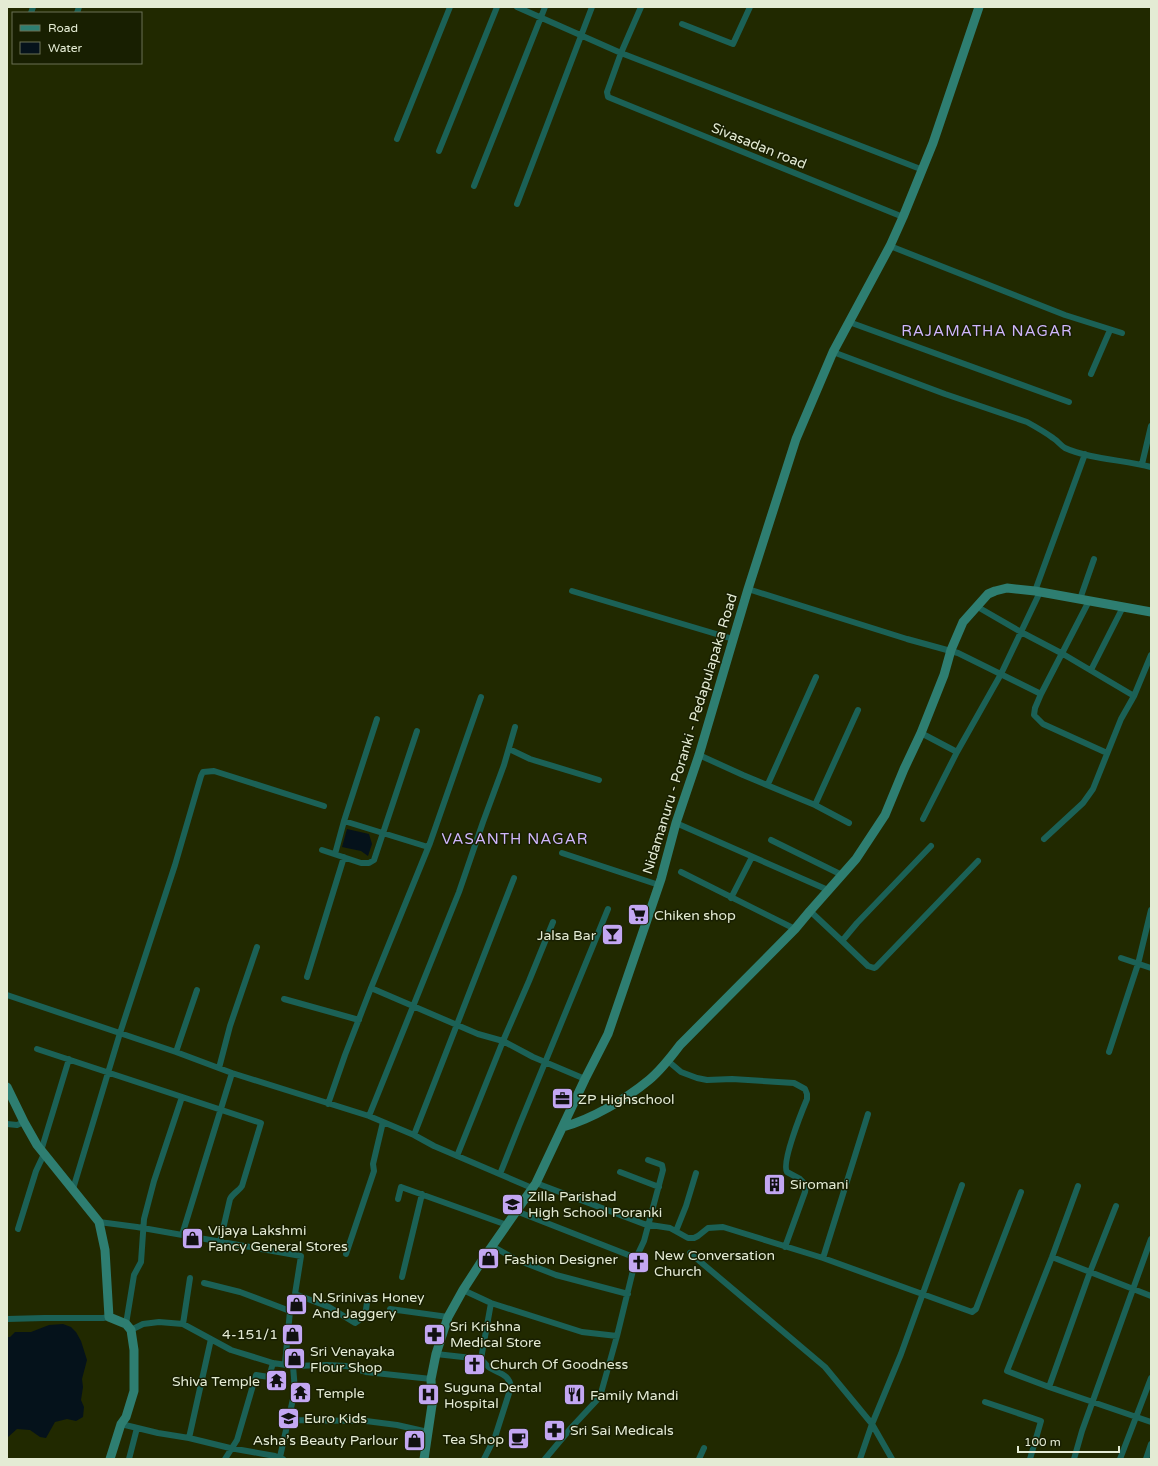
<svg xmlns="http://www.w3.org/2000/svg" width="1158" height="1466" font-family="'Varela Round',sans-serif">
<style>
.water{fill:#05121b}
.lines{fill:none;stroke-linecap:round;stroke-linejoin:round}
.street{stroke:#1b6156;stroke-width:6}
.secondary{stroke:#2e7e71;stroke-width:9}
.labels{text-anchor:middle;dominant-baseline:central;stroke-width:3;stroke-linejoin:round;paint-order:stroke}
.street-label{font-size:14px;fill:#e4ebd4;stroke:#181f01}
.poi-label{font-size:14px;fill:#e4ebd4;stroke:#181f01;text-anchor:start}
.neighbourhood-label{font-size:15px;letter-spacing:1px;fill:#cfb6fc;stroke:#181f01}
</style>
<rect width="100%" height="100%" fill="#212900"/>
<!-- water -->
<path class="water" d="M347,829L369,834L372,844L368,856L361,851L342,847Z
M63,1324L71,1327L76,1332L81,1341L87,1360L82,1379L83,1387L81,1400L84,1407L83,1417L76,1421L67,1419L55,1422L46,1438L40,1437L30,1430L17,1429L7,1438V1337H10L15,1332H31L49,1325Z"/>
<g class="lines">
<!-- street -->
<path class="street" d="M517,7L621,53L923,170
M641,7L621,53L607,92L608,97L903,217
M31,13L33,7
M77,13L79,7
M682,24L733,44L750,7
M397,139L450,7
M439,151L497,7
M474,186L545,7
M517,204L592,7
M890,246L1065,315L1122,333
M849,322L1069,402
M833,352L945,394L1027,422C1036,427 1045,432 1053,438C1058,441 1060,445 1065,448C1089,459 1125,460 1151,467
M1091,374L1110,330
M1142,464L1151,426
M748,589L907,639L958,653L1041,694
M572,591L733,639
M1035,591L1085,454
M1080,599L1094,559
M1089,601L1041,694L1035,708L1034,715L1043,724L1107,753
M976,606L1021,632L1063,654L1134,696
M1091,670L1123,607
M921,733L957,752
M509,749L530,759L599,780
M699,755L743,775L815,805L849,823
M768,784L816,677
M815,805L858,710
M923,819L957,752L1001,674L1040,592
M344,821L428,847
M676,823L828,890
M1044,839L1083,803L1093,789L1121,719L1134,696L1151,655
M771,840L842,875
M322,850L361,863H369L374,860L417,731
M562,853L659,885
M335,854L344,821L377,719
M681,872L795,929
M731,898L752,857
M810,911L842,941L857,923L931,846
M842,941L868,966L874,968L876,967L978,861
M1121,958L1151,968
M307,977L344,857
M371,988L478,1034L503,1041L533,1057L585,1079
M7,995L176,1052L232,1073L369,1116L414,1135L434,1146L532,1188
M284,999L359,1020
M37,1049L261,1123L242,1186C239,1191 233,1193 230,1199L220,1242
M176,1052L197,990
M1109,1052L1138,964L1151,910
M668,1061L681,1072L697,1078L707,1080L732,1079L794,1083L805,1089L807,1094V1099C802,1111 781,1163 787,1172L800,1179L806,1185L805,1192L785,1247
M219,1068L230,1026L257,947
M328,1104L345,1055L371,988L430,843L481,697
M369,1116L459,892L483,822L504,765L515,727
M7,1124L17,1125L24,1122
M414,1135L514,878
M41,1151L69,1059
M457,1156L503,1041L529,981L553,922
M620,1172L659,1187
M500,1174L519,1126L608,909
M536,1183L644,1224L670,1228L688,1238H694L698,1236L708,1228L723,1227L823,1258L972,1312L976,1309L1021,1192
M1078,1186L1052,1257L1007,1371L1049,1387L1151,1422
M73,1189L120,1033L175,865L201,776L203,772L214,771L324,806
M398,1199L401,1187L507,1225
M516,1211L636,1258L617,1336L601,1393L598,1399L571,1428L545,1459
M99,1222L137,1227L301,1256L295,1294L290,1311L285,1364
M18,1229L36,1171L44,1154
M676,1231L686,1206L696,1173
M182,1235L232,1073
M492,1246L515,1259L556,1275L628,1294
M690,1253L825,1367L872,1424L892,1459
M346,1254L374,1171L373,1164L383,1122
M1052,1257L1151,1296
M636,1258L644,1241L663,1170L662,1165L648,1160
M823,1258L868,1114
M402,1277L422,1194
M204,1283L240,1292L290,1311
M463,1290L491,1303L582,1332L617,1336
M295,1294L329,1307L355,1323L365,1316L368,1296
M390,1309L448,1317
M7,1319L44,1318H103L109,1317
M126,1324L134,1275L141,1262L144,1219L154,1181L182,1097
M183,1324L190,1278
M131,1330L143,1324L159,1322L183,1324L231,1350L273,1363L293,1366L327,1365L346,1366L366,1372L431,1379
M436,1354L481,1359C484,1362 487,1366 490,1368C500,1374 509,1374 511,1387L495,1437L484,1459
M481,1359L491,1303
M1049,1387L1090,1272L1116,1206
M985,1402L1041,1421L1030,1459
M289,1420L366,1421L397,1425L428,1432
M121,1424L158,1433L189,1438L230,1448L275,1456L283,1459
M189,1438L211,1339
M280,1457L295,1390L293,1366
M129,1459L137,1428
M225,1459L237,1440L256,1375L269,1377L273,1363
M699,1459L704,1448
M860,1459L872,1424L901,1354L962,1185
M1074,1459L1082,1431L1151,1239
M1120,1459L1151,1378
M1146,1459L1151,1444"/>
<!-- secondary -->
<path class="secondary" d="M7,1087L24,1122L37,1145L99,1222L105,1250L109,1317L126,1324L131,1330L134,1350V1391L126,1417L121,1424L110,1459
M563,1127C592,1119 626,1099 649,1080C661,1070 671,1057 680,1045L795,929L810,911L856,859L885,815L904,769L921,733L944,675L951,650L963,622L988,594L995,591L1007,588L1035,591L1151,612
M424,1459L432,1405L431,1379L436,1354L448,1317L463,1290L483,1259L536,1183L585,1079L608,1034L661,879L676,823L699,755L748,589L796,439L833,352L890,246L903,217L933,143L979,7"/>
</g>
<!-- icons -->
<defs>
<symbol id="supermarket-square" viewBox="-11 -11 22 22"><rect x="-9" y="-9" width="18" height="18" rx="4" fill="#c3a7f2" stroke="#181f01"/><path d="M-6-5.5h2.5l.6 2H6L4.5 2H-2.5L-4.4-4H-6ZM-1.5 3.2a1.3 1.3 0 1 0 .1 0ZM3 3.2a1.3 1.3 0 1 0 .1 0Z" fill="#111"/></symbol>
<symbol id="bar-square" viewBox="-11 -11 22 22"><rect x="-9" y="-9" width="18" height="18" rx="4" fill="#c3a7f2" stroke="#181f01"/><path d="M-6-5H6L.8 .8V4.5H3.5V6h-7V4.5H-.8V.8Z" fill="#111"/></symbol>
<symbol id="office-square" viewBox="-11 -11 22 22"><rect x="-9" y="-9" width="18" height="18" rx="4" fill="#c3a7f2" stroke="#181f01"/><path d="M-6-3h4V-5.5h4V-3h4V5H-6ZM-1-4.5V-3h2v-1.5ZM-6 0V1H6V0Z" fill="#111"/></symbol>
<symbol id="building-square" viewBox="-11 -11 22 22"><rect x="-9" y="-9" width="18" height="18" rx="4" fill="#c3a7f2" stroke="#181f01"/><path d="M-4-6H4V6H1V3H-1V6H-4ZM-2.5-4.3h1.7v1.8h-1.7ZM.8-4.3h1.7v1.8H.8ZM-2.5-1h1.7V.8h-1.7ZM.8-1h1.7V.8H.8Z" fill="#111"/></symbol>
<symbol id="school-square" viewBox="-11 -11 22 22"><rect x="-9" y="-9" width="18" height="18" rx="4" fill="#c3a7f2" stroke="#181f01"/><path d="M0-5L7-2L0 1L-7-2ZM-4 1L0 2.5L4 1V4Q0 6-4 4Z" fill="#111"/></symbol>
<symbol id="shop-square" viewBox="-11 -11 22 22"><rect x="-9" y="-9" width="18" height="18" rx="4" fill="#c3a7f2" stroke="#181f01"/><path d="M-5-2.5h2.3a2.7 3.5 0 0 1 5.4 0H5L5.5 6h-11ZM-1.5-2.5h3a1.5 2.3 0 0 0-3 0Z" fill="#111"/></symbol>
<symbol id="church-square" viewBox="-11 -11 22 22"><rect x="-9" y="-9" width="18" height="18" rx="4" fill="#c3a7f2" stroke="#181f01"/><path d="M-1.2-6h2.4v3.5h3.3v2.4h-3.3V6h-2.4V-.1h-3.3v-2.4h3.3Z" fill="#111"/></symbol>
<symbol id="pharmacy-square" viewBox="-11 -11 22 22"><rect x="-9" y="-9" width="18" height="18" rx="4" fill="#c3a7f2" stroke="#181f01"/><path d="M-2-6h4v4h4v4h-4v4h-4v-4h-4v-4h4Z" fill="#111"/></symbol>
<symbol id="temple-square" viewBox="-11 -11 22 22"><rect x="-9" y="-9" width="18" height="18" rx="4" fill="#c3a7f2" stroke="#181f01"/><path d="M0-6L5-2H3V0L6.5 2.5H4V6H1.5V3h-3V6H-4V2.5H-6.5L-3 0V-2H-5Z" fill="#111"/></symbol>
<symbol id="hospital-square" viewBox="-11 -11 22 22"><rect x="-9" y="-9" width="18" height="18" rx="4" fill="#c3a7f2" stroke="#181f01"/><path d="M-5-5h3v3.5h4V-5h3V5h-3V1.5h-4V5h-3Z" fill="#111"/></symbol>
<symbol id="restaurant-square" viewBox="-11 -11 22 22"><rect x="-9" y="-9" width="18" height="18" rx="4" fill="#c3a7f2" stroke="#181f01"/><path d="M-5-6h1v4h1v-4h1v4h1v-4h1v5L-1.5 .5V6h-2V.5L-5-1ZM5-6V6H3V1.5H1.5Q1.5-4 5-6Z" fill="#111"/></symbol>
<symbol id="cafe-square" viewBox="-11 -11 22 22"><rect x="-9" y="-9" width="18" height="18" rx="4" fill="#c3a7f2" stroke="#181f01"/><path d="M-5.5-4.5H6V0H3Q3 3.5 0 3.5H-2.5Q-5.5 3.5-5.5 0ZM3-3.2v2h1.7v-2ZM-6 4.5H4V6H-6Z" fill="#111"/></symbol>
</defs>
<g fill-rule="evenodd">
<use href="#supermarket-square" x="626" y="902" width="25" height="25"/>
<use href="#bar-square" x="600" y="922" width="25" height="25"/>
<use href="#office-square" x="550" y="1086" width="25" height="25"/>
<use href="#building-square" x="762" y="1172" width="25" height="25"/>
<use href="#school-square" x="500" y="1192" width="25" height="25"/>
<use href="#shop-square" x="180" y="1226" width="25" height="25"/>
<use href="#shop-square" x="476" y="1246" width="25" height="25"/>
<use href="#church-square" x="626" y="1250" width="25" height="25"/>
<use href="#shop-square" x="284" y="1292" width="25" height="25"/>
<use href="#shop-square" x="280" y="1322" width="25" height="25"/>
<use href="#pharmacy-square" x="422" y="1322" width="25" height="25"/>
<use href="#shop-square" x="282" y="1346" width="25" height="25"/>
<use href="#church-square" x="462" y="1352" width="25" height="25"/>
<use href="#temple-square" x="264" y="1368" width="25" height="25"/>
<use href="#temple-square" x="288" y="1380" width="25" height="25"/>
<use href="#hospital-square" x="416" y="1382" width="25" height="25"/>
<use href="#restaurant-square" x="562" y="1382" width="25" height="25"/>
<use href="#school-square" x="276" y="1406" width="25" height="25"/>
<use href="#pharmacy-square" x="542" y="1418" width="25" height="25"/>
<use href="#cafe-square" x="506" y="1426" width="25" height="25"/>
<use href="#shop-square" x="402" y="1428" width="25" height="25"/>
</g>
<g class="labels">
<!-- street labels -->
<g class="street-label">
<text transform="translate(759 146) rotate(22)">Sivasadan road</text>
<text transform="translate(690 734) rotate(-73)">Nidamanuru - Poranki - Pedapulapaka Road</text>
</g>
<!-- poi labels -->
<g class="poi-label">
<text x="654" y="915">Chiken shop</text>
<text x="596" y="935" text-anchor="end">Jalsa Bar</text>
<text x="578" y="1099">ZP Highschool</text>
<text x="790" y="1184">Siromani</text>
<text x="528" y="1196">Zilla Parishad<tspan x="528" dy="16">High School Poranki</tspan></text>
<text x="208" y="1230">Vijaya Lakshmi<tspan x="208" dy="16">Fancy General Stores</tspan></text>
<text x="654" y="1255">New Conversation<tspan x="654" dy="16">Church</tspan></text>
<text x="504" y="1259">Fashion Designer</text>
<text x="312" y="1297">N.Srinivas Honey<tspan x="312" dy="16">And Jaggery</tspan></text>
<text x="450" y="1326">Sri Krishna<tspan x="450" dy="16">Medical Store</tspan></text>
<text x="278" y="1334" text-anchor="end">4-151/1</text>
<text x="310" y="1351">Sri Venayaka<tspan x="310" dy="16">Flour Shop</tspan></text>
<text x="490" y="1364">Church Of Goodness</text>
<text x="260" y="1381" text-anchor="end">Shiva Temple</text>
<text x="444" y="1387">Suguna Dental<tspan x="444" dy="16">Hospital</tspan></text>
<text x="316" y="1393">Temple</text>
<text x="590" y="1395">Family Mandi</text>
<text x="304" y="1418">Euro Kids</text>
<text x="570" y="1430">Sri Sai Medicals</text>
<text x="504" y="1439" text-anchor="end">Tea Shop</text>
<text x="398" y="1440" text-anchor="end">Asha’s Beauty Parlour</text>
</g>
<!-- neighbourhood labels -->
<g class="neighbourhood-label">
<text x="987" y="331">RAJAMATHA NAGAR</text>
<text x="515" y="839">VASANTH NAGAR</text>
</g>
</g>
<!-- border -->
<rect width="1158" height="1466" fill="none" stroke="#e4ebd4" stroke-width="16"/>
<!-- legend -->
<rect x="12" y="12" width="130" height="52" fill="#181f01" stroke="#6a7155"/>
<rect x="20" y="25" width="20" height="6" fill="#2e7e71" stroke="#6a7155"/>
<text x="48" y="32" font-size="12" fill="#e4ebd4">Road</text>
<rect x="20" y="42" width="20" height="12" fill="#05121b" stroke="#6a7155"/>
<text x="48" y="52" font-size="12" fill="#e4ebd4">Water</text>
<!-- scale -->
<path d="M1018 1446v6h101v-6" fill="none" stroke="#e4ebd4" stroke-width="2"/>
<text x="1024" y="1446" font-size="12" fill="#e4ebd4" stroke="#181f01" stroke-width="3" paint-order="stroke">100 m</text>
</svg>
